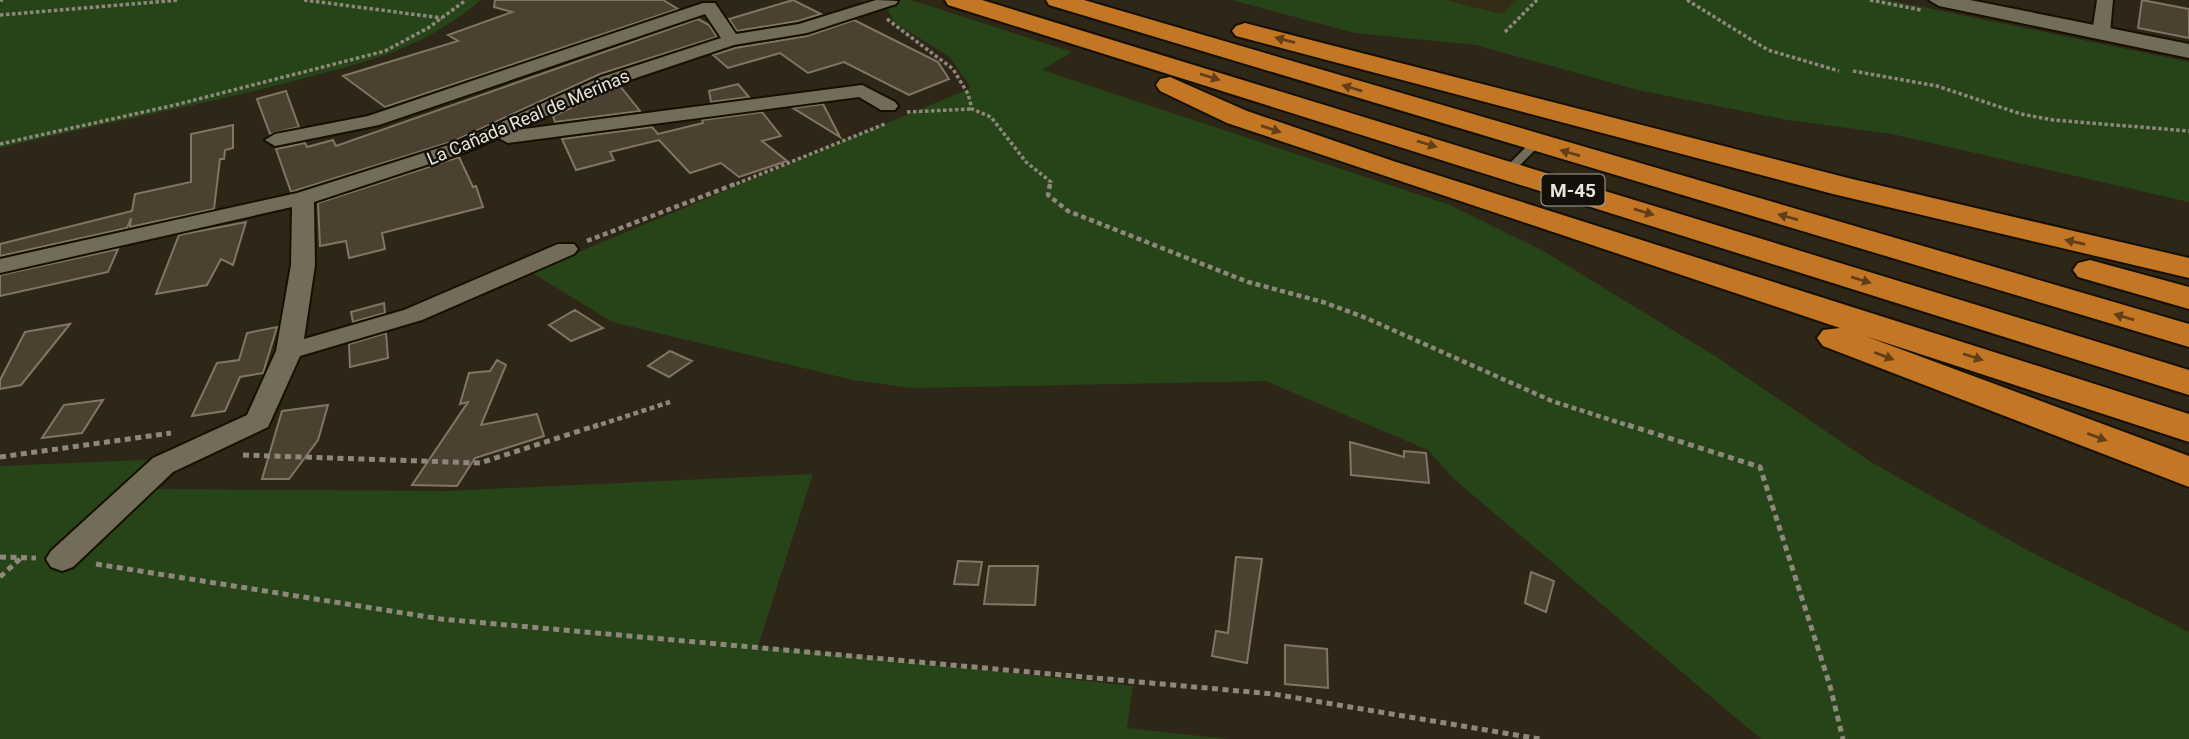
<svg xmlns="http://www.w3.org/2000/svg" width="2189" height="739" font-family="Roboto,sans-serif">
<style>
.built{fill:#352c15}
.green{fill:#274419}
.building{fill:#4c4031;stroke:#817564;stroke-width:2}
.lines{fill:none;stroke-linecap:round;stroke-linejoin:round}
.service-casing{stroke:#161002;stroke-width:4}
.minor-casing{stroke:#161002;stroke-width:4}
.tertiary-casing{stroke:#161002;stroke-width:4}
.motorway-casing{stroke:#161002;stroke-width:4}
.path-far2{stroke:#8e887b;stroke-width:3.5;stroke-dasharray:3.5 2.5;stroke-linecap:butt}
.path-far1{stroke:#8e887b;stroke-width:4.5;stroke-dasharray:5 3.5;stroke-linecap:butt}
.path{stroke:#8e887b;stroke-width:5;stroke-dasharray:6 4.5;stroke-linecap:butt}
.service{fill:#736c59;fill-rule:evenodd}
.minor{fill:#736c59;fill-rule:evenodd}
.tertiary{fill:#736c59;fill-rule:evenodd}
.motorway{fill:#c37725;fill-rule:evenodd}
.oneway{fill:#623f16}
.labels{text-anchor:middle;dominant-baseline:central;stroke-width:5;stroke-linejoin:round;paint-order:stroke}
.far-street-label{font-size:18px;fill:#e9e5da;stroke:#131109}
.shield{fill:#131109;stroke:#a9a59b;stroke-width:2}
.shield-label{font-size:19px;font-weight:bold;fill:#e9e5da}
</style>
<rect width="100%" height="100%" fill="#2e2717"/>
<!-- built -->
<path class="built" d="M1446,0H1517L1502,14Z"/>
<!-- green -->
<path class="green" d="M0,0H481C416,54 361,63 282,84C188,108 94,125 0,148Z
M859,0H911L1072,52L1042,70L1450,205L1545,252L1715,356L1871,462L2029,551L2189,632V739H1761L1454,479L1428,450L1266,381L912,388L853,380L612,322L531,272L971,88L950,57L895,23L888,10Z
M1232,0H1446L1502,14L1517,0H1889L2189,62V202L1892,134L1788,120L1638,90L1476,45L1355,33Z
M167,459L156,489L446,491L813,474L758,646L1133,686L1127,728L1227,739H0V466Z"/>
<!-- building -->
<path class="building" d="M495,0H663L678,9L385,107L343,76L458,41L448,35L512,12L494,7Z
M793,0L821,14L798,21L737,31L729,19Z
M2142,0L2189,9V38L2138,28Z
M698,19L709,25L717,37L600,74L454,141L291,192L276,149L305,143L307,147L333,140L336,146Z
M854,20L938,62L949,79L909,95L844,62L808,73L780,53L728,68L713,55L735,48L807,36Z
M738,84L749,97L711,102L709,91Z
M620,86L640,111L555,122L553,116Z
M286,91L299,127L270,134L257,99Z
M823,104L840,137L793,108Z
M762,112L781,136L762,141L787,161L739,177L721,163L690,173L659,140L610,152L614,160L576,170L562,139L652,127L658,134L703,123L702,120Z
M233,125V148L225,150L224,159H220L214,209L130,227L131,218L127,228L0,256V244L132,211L135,194L191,182V134Z
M459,157L473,187L476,186L483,207L382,233L385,249L349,258L346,241L320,246L318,203Z
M246,222L233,265L221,259L207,285L156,294L179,235Z
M118,249L108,272L0,296V275Z
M384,303L385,313L353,322L351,312Z
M575,310L603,328L571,341L549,325Z
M70,324L21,385L0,389V380L25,332Z
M277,327L263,373L240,377L225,411L192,416L217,363L239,360L247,333Z
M386,333L388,358L350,367L349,344Z
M670,351L692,361L669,377L648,366Z
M497,360L506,365L481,425L537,414L544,436L475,458L457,486L412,485L468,402L460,404L469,373L490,371Z
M103,400L82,433L42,438L64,405Z
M328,405L318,440L289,479H262L282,411Z
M1350,442L1404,457V451L1426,453L1429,483L1351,475Z
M1236,557L1262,559L1247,663L1212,656L1216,631L1228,633Z
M958,561L982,562L978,585L954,584Z
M989,566H1038L1035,605L984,604Z
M1531,572L1554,581L1546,612L1525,603Z
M1285,645L1327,649L1328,688L1285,684Z"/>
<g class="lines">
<defs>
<path id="service" d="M1536,140L1541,143L1540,145L1513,172H1505V168L1532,141Z"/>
<path id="minor" d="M876,0L898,1L896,4L807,33L734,45L615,85L516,130L862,85L895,102L898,106L895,110H881L859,97L508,143L499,138L469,151L314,202L315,265L304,339L404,310L558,244H574L578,249L574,254L422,320L300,356L268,427L173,472L73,567L62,571L51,567L46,559L51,551L153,458L247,415L276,351L291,265L292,207L0,273V259L297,193L455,143L601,77L721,38L705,14L379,125L275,146L265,140L275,134L368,116L703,3H715L736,34L799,24Z
M2097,0H2113L2110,33L2101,38L2092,33Z"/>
<path id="tertiary" d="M1929,0H1970L2189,44V58L1939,6Z"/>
<path id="motorway" d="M945,0H982L2189,370V395L948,5Z
M1046,0H1084L2189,324V347L1049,5Z
M1245,23L1848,178L2189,258V278L1833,194L1236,36L1232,31L1236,26Z
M1170,77L1247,111L1396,162L2189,414V442L1865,336L2189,456V487L1823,346L1817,338L1823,330L1840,328L1227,123L1160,91L1156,85L1160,79Z
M2090,260L2189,287V309L2078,277L2073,270L2078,263Z"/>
</defs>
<!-- service casing -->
<use href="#service" class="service-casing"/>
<!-- minor casing -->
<use href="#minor" class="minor-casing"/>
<!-- tertiary casing -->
<use href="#tertiary" class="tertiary-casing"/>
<!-- motorway casing -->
<use href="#motorway" class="motorway-casing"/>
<!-- path-far2 -->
<path class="path-far2" d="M0,0H3
M304,0L442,18
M1687,0L1768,50L1839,71
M1870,0L1921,10
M0,15L179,0
M887,19L953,69L968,94L972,109L991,117L1026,162L1051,182L1050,186
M1505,32L1537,0
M1853,71L1937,86L2021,114L2053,120L2189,131
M907,112L972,109
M0,144L175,105L385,51L428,28L466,0
M731,186L885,124"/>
<!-- path-far1 -->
<path class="path-far1" d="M1050,184L1048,195L1068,211L1248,282L1323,302L1366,318L1552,401L1633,427
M587,241L735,184
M593,427L670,402"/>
<!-- path -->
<path class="path" d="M1628,425L1760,467L1830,686L1843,739
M243,455L480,463L598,425
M0,457L171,433
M0,557L36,558
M96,564L441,619L1273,694L1540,739
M0,577L20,559"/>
<!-- service -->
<use href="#service" class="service"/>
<!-- minor -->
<use href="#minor" class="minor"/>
<!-- tertiary -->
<use href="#tertiary" class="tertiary"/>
<!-- motorway -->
<use href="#motorway" class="motorway"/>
</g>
<!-- one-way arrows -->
<defs><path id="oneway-solid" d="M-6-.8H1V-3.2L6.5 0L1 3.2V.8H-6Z" transform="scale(1.75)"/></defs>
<g class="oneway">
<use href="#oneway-solid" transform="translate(1285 40) rotate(-165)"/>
<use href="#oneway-solid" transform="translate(1210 77) rotate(17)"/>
<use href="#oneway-solid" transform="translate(1352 88) rotate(-163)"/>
<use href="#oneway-solid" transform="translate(1271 129) rotate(19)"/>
<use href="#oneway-solid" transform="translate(1427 144) rotate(17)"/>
<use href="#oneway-solid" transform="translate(1570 153) rotate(-164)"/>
<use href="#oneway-solid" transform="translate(1644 212) rotate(17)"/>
<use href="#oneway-solid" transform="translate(1788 217) rotate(-164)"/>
<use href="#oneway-solid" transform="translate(2075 242) rotate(-167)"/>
<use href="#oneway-solid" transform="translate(1861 280) rotate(17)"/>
<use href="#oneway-solid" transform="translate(2124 317) rotate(-164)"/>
<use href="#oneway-solid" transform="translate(1884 356) rotate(21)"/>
<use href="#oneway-solid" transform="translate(1973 357) rotate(18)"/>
<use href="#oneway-solid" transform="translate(2097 437) rotate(21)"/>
</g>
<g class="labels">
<!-- far-street labels -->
<g class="far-street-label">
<text transform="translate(528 117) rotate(-23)">La Cañada Real de Merinas</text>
</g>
<!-- shield labels -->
<rect class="shield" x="1541.5" y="174.5" width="63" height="31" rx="5"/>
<g class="shield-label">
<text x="1573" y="190">M-45</text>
</g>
</g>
</svg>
